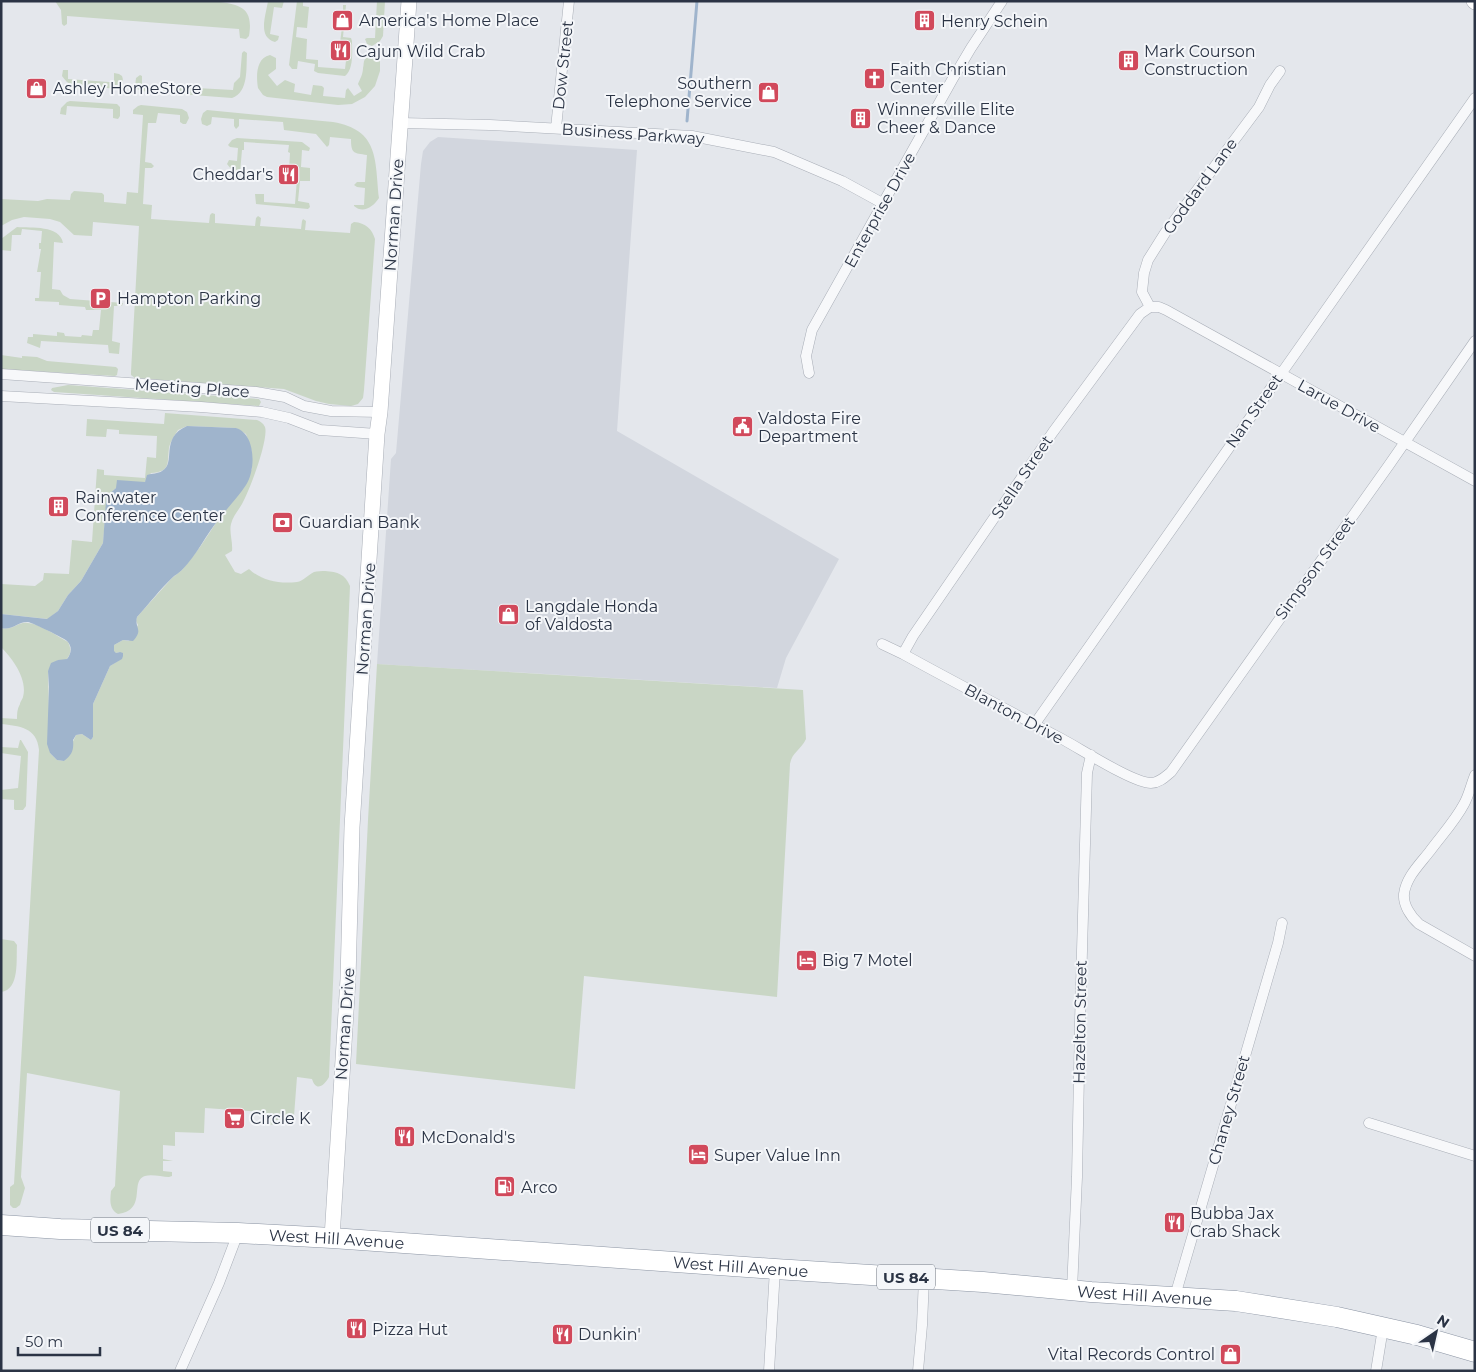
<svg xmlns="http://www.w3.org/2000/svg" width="1476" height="1372" font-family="Montserrat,sans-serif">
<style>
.built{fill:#d2d6de}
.green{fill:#c9d6c5}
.water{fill:#9fb4cc}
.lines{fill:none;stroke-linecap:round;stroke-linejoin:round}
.stream{stroke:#9fb4cc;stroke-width:3}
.street-casing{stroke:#a9aeb7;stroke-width:11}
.secondary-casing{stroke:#a9aeb7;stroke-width:16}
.highway-casing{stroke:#8b94a3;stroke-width:21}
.street{stroke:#f7f8fa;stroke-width:10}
.secondary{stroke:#fff;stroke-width:15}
.highway{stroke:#fff;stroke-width:20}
.labels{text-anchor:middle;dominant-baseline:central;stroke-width:4;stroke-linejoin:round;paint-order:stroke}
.shield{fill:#f4f6f9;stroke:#676e7b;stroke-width:1}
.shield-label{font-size:15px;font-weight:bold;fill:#2b3445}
.poi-label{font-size:16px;fill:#2b3445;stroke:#f4f6f9;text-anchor:start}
.street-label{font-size:16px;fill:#2b3445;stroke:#f4f6f9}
</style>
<rect width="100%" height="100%" fill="#e4e7ec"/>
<!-- built -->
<path class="built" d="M438,137L637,150L617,431L839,559L786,658L777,688L377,664L391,459L396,453L421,164L423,151L430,142Z"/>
<!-- green -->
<path class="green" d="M55,1H215C239,5 254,6 249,36L246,39L240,38L239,29L67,16V24L64,26L62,24L61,10Z
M268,1H284L282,8L274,7L270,34L279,36L278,40L275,42C257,37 266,15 268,1Z
M297,1H303V6L309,7L307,28L297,27L296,37L307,39L306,59L318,60V67L345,69L348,44L340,43L344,11L343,10V5H346L343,37L351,38L352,41C352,51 354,69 345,76L318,73L314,71L315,64L298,61L297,69H292L289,65Z
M377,1H385L383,36L380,41L372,46L367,44L365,39L367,38H375Z
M244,51L247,53C246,68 249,92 232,98L140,91L135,87L136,78L140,75L142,76V85L233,90L234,83L240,77L242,53Z
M380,53V71L375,86L365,97L352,104L338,105L267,97L263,95L258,88C256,76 256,58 270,55L276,58V69L268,75L277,86L285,80L295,84L294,92L311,95L313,85L322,86L324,88L323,96L345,98L346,90L348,88L354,96L362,91L358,84C360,79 363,74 363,68C364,65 363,62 365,59C367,56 374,58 380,53Z
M63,70H68V79L109,82H114V73L119,74L122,76C124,81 123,87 118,89L73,85C68,84 65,80 62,76Z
M70,101L117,104L120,107V116L118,119L113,118V109L67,106L66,115L60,114L61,108L67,102Z
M141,105L182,109L187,112L189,118L186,124H183L180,122V115L158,113L156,123H148L145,162L151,163L154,166L152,168H145L143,204L152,205L151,219L209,223L210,215L212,213L215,214V223L255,226L256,218L258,216L261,218L260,226L301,229L302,221L303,219L306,221L305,230L350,233L351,224L354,222C366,223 372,229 375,239L364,390L363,398L358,404L351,406L329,404L316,401L284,389L135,378L131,375V372L139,226L93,222L92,236L74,235L60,222L50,219L24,217L12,220L1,226V199L38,201L47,199L70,200L71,194L74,191L102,193L104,195V202L126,204L127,192L138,193L143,115L133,114V110L138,106Z
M207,110L333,122C379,130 375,159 379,198C373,207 363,214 354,206V205H364L365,188L357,187L354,185L357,182H365L367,155C354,153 351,154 351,139L330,137L329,145L327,147L316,134L284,130L283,122L239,119V126L236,129L234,126V119L212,117L211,124L207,126L202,124L201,119L203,113Z
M237,138L302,142L310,148L309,151L302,150L301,167L310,168V181H300L298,201L309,203L310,207L308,209L256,204L255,194H264V202L295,204L297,179L292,178L294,176V173L289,171L290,153L288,152L289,145L244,142V150H242L240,173L236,175L227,164L229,160L237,161L238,148L230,147L228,145L232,140Z
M17,227C31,228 60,225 63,243L54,242L52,289L60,290L63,295L70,299L123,303L122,306H114L112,341L120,343L119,354L109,353L108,345L41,341L40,348L27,343L28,337H33V334L57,336V332L64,333L65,336L81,337L82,335L92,336L93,330H99L101,310H86L85,307L59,305V302L35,301V298H39L41,272H37L41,249H39V243H41L42,231L22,229L21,235H12L11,251L1,250V239Z
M1,355L22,358V356L37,357L47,361L116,367L118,369L117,375L115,376L1,369Z
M68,385L259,399L261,402L259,406L54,392L51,390L52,388Z
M165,413L257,420C260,421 263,423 265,427C269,439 249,492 242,504C238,511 233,516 231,524C229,532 233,542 232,551L225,555L235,572L241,574L249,569C262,581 279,584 297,582C303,581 308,575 314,572C317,571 322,571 325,571C338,572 345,574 350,586L329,1077C324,1086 316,1092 312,1079L297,1077L294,1116H282L281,1120H276V1125L263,1124V1112L205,1108L204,1133L175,1132V1146L163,1145V1159L173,1161H163V1171L172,1172V1176L169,1177C162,1177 152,1174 145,1176C129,1181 148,1210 118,1214C109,1209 110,1200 111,1191L115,1186L120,1091L27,1073L21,1177L25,1188L20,1205L16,1208H13L10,1205V1187L14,1184L39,750C37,727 19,726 1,724V718L17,719C17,714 17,709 20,704C20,702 23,698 23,697C28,679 12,658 1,647V628C13,631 18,621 28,623C40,624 57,636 68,642C71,649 72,653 66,660H58L48,671L50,753L57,760L64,761L76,735L82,734L91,740L93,737V704L110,666L121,659L120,652L116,653L113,651L114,645L123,640L129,641L138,625L136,621L137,617L172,578L182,570L200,547L252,469V452L246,434L236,428L187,426L178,430C175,435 170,442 169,448C167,463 171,472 151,473L145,482L116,488L107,496L103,543L81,581L68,595L58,611L48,619L1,614V584L35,586L43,580L44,573L69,574L72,540L92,542L97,469L104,470V475L145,478L147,457L156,458L157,436L119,434V430L107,429L106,437L86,436L87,419L164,424Z
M377,664L803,690L806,739C801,750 792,752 790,764L777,997L584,976L575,1089L356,1064L368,820Z
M20,740H21L28,752L26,806L23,810H15L14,809V800L1,799V790L18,788L21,756L1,753V747L18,748Z
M1,939L14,941L17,945C16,959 20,990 1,992Z"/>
<!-- water -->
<path class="water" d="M187,426L236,428C256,434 256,470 246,485C239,496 228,507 220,518C206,534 197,555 182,570C179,573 175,575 173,577C160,589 149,604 137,617C134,628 144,629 133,641L123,640L114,645V651L116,653L120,652L123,653V656L122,659L110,666L93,704V737L91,740L82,734L76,735L73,740C74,750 72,755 64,761L57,760L50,753L47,744L49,687L48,671L51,663L58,660L67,659C71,654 73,647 67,641C64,638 33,623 28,622C18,621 13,631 1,628V614L47,619L58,611L68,595L81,581L103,543L106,501L107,496L116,488L117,480L145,482L147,475C152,473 158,474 162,471C177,463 159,438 187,426Z"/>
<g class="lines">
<!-- stream -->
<path class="stream" d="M687,121L697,1"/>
<defs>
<path id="street" d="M400,123L490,125L692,136L774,152L842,181L884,204
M556,128L569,1
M1150,307H1159L1166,310L1475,481
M1150,307L1142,292L1144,273L1148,260L1165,233L1259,107L1270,85L1280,71
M809,373L806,356L812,330L952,80L971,48L1002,1
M1,374L256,392L285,397L304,406L331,411L380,412
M1,396L201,407L262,412L289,418L320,430L377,434
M882,644L903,654C956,683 1009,711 1062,739C1081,749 1133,783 1151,783C1159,783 1165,777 1171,772L1389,465L1475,341
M903,654L913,636L1053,432L1140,314L1150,307
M1034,725L1475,98
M1475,775C1471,785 1469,795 1464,804C1455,821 1441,836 1430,851C1420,864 1406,877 1404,894C1403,905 1411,917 1419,924L1475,956
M1369,1123L1475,1156
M1072,1290L1077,1177L1080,1022L1087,773L1091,755
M1175,1296L1278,943L1282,923
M180,1371L219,1283L238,1233
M769,1371L775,1269
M918,1371L922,1325L924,1278
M1376,1371L1383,1328"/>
<path id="secondary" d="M1474,1L1475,2
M332,1238L348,979L352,827L377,434L380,412L409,1"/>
<g id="highway">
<path id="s1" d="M1,1225L60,1229L238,1233L332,1238L775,1269L983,1282L1091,1292L1236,1301L1337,1317L1417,1335L1475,1352"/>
</g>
</defs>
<!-- street casing -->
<use href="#street" class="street-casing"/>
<!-- secondary casing -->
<use href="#secondary" class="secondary-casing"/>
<!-- highway casing -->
<use href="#highway" class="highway-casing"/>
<!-- street -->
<use href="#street" class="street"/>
<!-- secondary -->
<use href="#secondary" class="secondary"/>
<!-- highway -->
<use href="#highway" class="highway"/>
</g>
<!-- icons -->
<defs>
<symbol id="shop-square" viewBox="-11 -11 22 22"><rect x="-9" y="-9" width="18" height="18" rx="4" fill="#d1495b" stroke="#f4f6f9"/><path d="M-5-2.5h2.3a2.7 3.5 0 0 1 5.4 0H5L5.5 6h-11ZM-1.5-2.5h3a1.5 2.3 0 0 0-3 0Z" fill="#fff"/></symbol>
<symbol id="building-square" viewBox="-11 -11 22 22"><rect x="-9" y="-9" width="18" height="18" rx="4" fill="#d1495b" stroke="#f4f6f9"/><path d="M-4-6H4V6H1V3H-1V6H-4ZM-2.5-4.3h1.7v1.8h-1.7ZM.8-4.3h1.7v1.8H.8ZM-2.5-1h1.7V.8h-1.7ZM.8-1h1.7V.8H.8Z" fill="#fff"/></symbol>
<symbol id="restaurant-square" viewBox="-11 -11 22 22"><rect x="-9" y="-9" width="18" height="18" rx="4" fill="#d1495b" stroke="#f4f6f9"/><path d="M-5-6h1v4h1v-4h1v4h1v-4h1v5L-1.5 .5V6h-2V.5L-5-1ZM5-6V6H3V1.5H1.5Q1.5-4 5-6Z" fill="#fff"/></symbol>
<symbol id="church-square" viewBox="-11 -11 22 22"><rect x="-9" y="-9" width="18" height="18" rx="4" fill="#d1495b" stroke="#f4f6f9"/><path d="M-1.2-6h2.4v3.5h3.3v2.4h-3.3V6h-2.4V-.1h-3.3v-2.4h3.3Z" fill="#fff"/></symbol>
<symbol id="parking-square" viewBox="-11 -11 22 22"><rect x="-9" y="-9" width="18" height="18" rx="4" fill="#d1495b" stroke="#f4f6f9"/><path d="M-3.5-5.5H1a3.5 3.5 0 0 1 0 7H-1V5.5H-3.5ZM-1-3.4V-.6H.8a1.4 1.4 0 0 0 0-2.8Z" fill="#fff"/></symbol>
<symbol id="civic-square" viewBox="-11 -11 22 22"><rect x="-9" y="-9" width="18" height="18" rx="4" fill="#d1495b" stroke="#f4f6f9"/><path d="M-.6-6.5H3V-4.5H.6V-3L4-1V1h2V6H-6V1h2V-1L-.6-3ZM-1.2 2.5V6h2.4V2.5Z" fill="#fff"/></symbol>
<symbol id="bank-square" viewBox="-11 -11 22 22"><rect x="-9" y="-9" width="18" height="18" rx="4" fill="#d1495b" stroke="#f4f6f9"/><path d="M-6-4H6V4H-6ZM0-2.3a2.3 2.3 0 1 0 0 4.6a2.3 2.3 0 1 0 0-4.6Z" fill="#fff"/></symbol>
<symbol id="hotel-square" viewBox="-11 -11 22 22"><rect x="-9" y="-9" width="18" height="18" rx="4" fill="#d1495b" stroke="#f4f6f9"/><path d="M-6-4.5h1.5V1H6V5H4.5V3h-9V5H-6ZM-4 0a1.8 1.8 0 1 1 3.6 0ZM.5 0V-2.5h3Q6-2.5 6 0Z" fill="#fff"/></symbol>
<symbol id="supermarket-square" viewBox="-11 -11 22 22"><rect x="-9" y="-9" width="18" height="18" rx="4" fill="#d1495b" stroke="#f4f6f9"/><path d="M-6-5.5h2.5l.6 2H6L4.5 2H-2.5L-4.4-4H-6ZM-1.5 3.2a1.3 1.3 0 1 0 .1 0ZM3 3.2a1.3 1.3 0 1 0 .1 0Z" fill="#fff"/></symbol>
<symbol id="fuel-square" viewBox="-11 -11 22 22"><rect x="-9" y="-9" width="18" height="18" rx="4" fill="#d1495b" stroke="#f4f6f9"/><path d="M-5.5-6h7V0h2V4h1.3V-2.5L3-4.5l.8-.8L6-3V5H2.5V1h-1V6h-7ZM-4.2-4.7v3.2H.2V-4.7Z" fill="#fff"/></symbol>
</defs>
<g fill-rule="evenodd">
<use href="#shop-square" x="330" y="8" width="25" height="25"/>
<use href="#building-square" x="912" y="8" width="25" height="25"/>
<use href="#restaurant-square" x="328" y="38" width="25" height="25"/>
<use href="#building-square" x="1116" y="48" width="25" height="25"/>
<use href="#church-square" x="862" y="66" width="25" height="25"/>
<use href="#shop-square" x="24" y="76" width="25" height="25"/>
<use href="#shop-square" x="756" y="80" width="25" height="25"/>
<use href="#building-square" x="848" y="106" width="25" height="25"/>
<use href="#restaurant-square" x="276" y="162" width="25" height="25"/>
<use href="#parking-square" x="88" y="286" width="25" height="25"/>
<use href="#civic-square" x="730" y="414" width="25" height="25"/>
<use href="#building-square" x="46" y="494" width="25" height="25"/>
<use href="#bank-square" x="270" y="510" width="25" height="25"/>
<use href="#shop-square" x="496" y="602" width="25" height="25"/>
<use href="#hotel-square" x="794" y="948" width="25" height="25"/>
<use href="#supermarket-square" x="222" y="1106" width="25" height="25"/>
<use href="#restaurant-square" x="392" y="1124" width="25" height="25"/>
<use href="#hotel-square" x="686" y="1142" width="25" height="25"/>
<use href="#fuel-square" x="492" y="1174" width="25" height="25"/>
<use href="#restaurant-square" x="1162" y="1210" width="25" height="25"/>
<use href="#restaurant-square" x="344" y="1316" width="25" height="25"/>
<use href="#restaurant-square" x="550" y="1322" width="25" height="25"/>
<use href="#shop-square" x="1218" y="1342" width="25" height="25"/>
</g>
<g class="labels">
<!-- shield labels -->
<g class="shield">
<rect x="91" y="1217.5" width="58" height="25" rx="4"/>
<rect x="877" y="1264.5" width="58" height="25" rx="4"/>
</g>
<g class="shield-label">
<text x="120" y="1230">US 84</text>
<text x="906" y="1277">US 84</text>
</g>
<!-- poi labels -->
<g class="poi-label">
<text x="359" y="20">America's Home Place</text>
<text x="941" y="21">Henry Schein</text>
<text x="356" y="51">Cajun Wild Crab</text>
<text x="1144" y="51">Mark Courson<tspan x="1144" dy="18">Construction</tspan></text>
<text x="890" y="69">Faith Christian<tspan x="890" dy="18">Center</tspan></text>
<text x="752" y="83" text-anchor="end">Southern<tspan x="752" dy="18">Telephone Service</tspan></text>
<text x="53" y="88">Ashley HomeStore</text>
<text x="877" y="109">Winnersville Elite<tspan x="877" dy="18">Cheer &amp; Dance</tspan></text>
<text x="273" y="174" text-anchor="end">Cheddar's</text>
<text x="117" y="298">Hampton Parking</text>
<text x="758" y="418">Valdosta Fire<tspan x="758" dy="18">Department</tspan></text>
<text x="75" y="497">Rainwater<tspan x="75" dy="18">Conference Center</tspan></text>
<text x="299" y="522">Guardian Bank</text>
<text x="525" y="606">Langdale Honda<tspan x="525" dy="18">of Valdosta</tspan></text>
<text x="822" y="960">Big 7 Motel</text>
<text x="250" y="1118">Circle K</text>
<text x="421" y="1137">McDonald's</text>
<text x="714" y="1155">Super Value Inn</text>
<text x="521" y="1187">Arco</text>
<text x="1190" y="1213">Bubba Jax<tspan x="1190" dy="18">Crab Shack</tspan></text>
<text x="372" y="1329">Pizza Hut</text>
<text x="578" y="1334">Dunkin'</text>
<text x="1215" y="1354" text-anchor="end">Vital Records Control</text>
</g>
<!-- street labels -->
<g class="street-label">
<text transform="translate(563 65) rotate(-84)">Dow Street</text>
<text transform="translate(633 134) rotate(4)">Business Parkway</text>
<text transform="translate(1200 186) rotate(-54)">Goddard Lane</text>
<text transform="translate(880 210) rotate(-61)">Enterprise Drive</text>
<text transform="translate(394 215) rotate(-86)">Norman Drive</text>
<text transform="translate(192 388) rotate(4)">Meeting Place</text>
<text transform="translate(1339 406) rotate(29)">Larue Drive</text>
<text transform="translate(1254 411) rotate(-55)">Nan Street</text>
<text transform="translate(1022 477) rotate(-56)">Stella Street</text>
<text transform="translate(1315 568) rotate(-54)">Simpson Street</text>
<text transform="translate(366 619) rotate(-86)">Norman Drive</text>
<text transform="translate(1014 714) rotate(28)">Blanton Drive</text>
<text transform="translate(1080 1022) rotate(-89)">Hazelton Street</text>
<text transform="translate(345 1024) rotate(-86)">Norman Drive</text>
<text transform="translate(1229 1110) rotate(-74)">Chaney Street</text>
<text stroke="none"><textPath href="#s1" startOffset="336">West Hill Avenue</textPath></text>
<text stroke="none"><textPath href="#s1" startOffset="741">West Hill Avenue</textPath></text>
<text stroke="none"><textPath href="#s1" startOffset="1146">West Hill Avenue</textPath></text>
</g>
</g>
<!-- border -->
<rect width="1476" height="1372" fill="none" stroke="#2b3445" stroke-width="5"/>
<!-- north arrow -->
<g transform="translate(1436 1332) rotate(34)" stroke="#f4f6f9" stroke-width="4" paint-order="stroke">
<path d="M0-4L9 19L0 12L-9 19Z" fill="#2b3445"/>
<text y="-8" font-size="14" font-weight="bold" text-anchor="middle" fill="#2b3445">N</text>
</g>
<!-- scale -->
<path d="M18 1347v8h82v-8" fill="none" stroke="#2b3445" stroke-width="2.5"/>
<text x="25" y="1347" font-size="15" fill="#2b3445" stroke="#f4f6f9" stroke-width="4" paint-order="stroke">50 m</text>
</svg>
